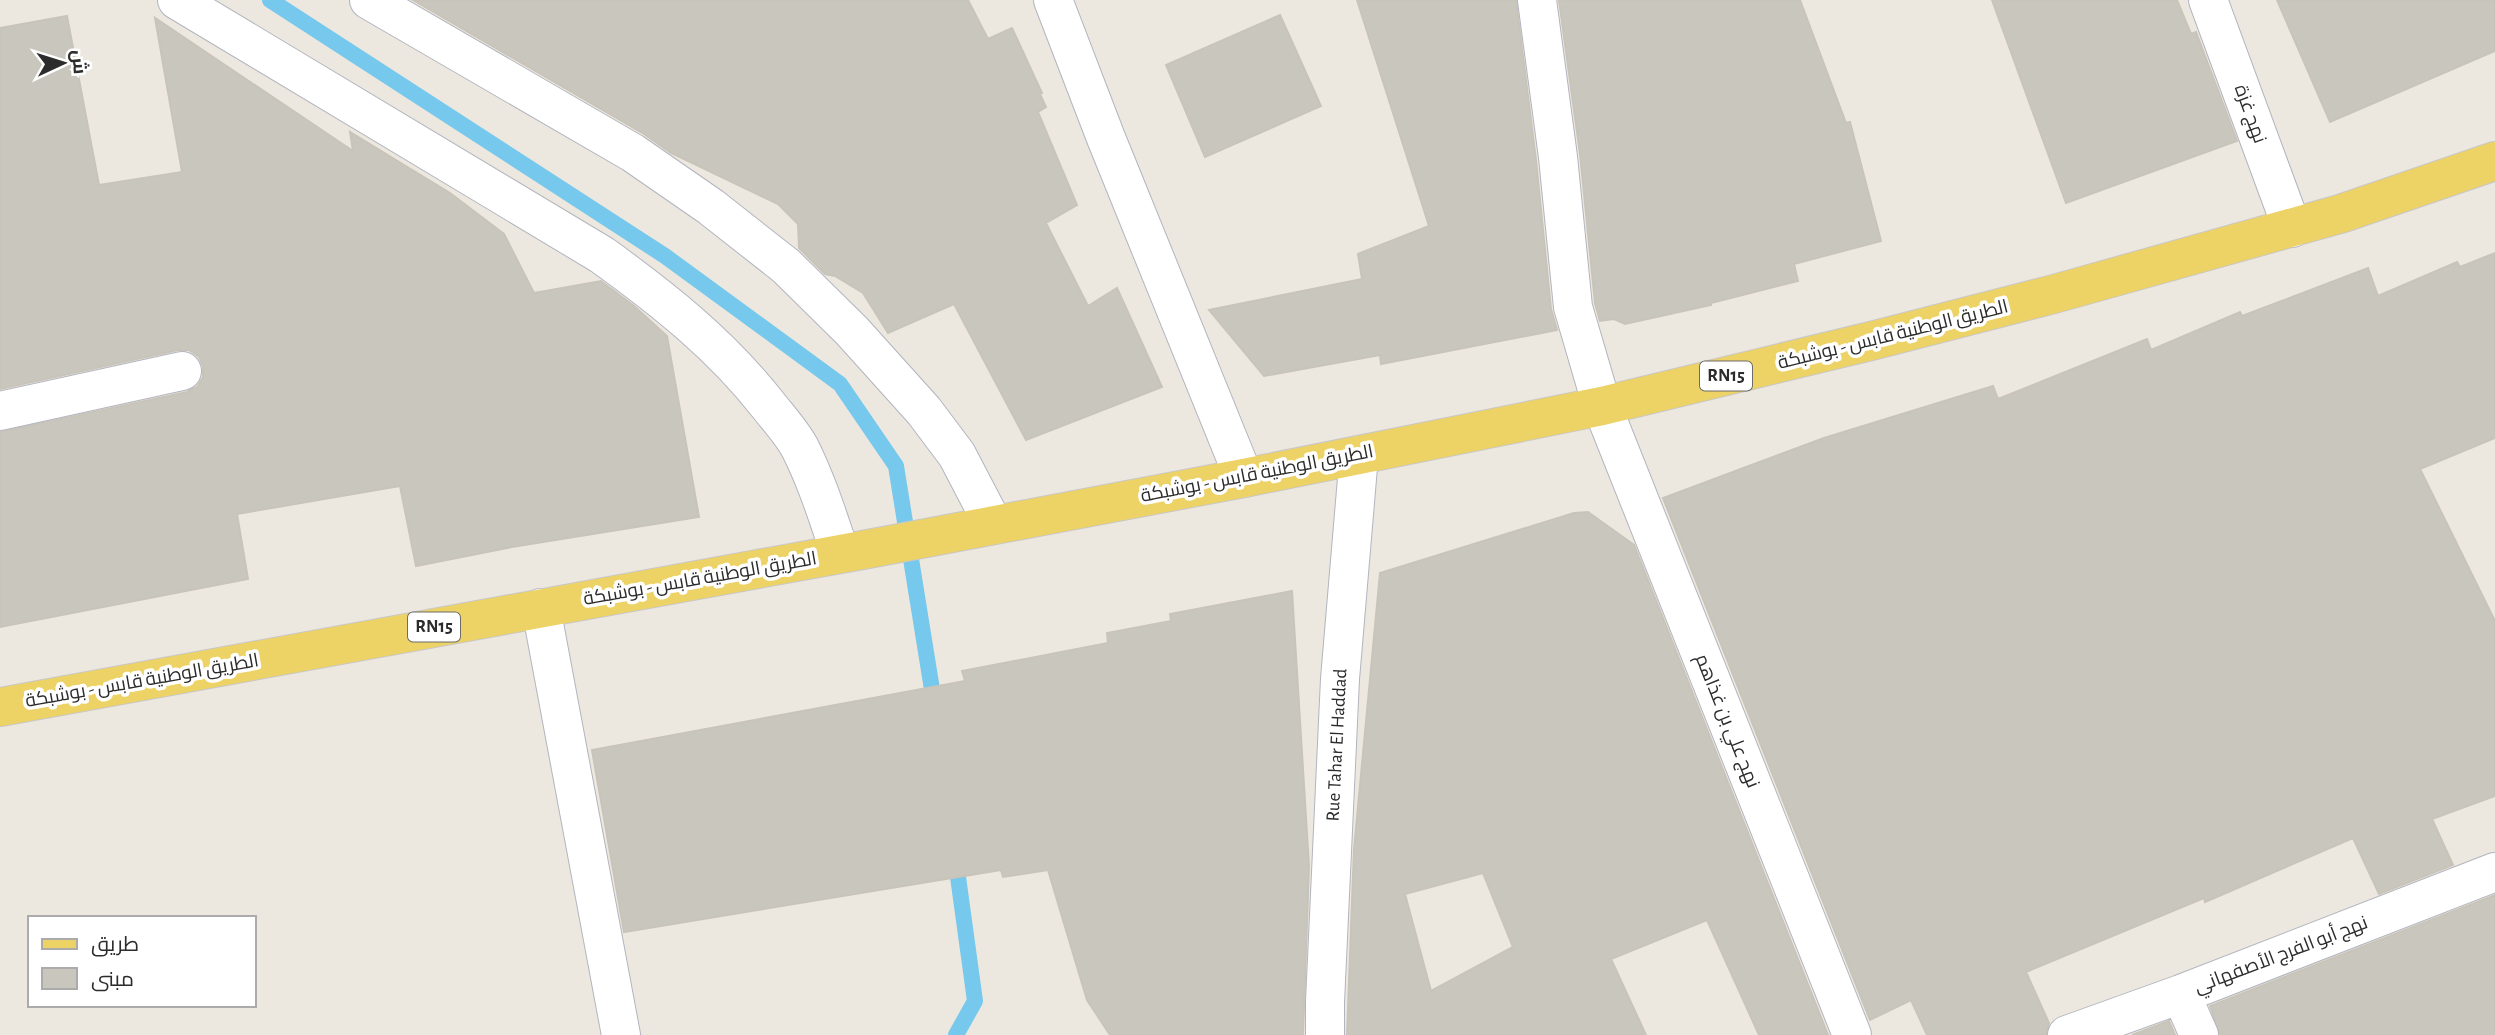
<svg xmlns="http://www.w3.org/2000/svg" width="2495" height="1035" font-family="'Alegreya Sans',Cairo,sans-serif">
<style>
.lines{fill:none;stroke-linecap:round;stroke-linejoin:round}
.stream{stroke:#76c8ec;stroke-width:16}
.building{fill:#c9c6bd;stroke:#c9c4b9;stroke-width:2;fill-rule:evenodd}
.minor-casing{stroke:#b2b5bf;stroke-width:40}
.major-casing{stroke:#c8c8c8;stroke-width:40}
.minor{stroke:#fff;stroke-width:38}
.major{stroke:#edd265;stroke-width:38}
.labels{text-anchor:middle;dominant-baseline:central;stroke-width:7;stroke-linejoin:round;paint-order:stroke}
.shield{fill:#fff;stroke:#6b6b6b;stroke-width:2}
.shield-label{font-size:18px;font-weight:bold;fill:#2c2c2c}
.street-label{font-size:19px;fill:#2c2c2c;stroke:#fff}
</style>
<rect width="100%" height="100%" fill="#ede8df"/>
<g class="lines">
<!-- stream -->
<path class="stream" d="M270,0L665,256L840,384L896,466L935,708
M955,855L975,1001L956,1035"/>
</g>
<!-- building -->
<path class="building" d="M413,0H968L988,39L1012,28L1042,93L1040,94L1046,107L1038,112L1077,205L1046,223L1088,306L1117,288L1162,387L1026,440L954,304L888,333L863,293L835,276L825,274L799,248L798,224L778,204L671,153L644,134Z
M1357,0H1516L1536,160L1551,309L1557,330L1381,364L1380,355L1264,376L1209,310L1362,279L1358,254L1429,226Z
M1559,0H1800L1846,123L1850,122L1881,241L1794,264L1798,281L1711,303V305L1625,324L1614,319L1600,321L1595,303L1580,154Z
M1992,0H2177L2191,34L2196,32L2237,141L2066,203Z
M2277,0H2495V51L2330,122Z
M1280,15L1321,106L1205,157L1166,65Z
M67,16L99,185L182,172L155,18L353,151L350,132L450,193L504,234L534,293L601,281L634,306L667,336L699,517L512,547L416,566L400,486L237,514L248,579L0,627V432L187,392L197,387L203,377V366L199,357L189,350H178L0,389V28Z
M2495,253V438L2420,469L2495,621V796L2432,819L2453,865L2379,894L2353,838L2205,902L2204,898L2026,972L2049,1023L2046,1035H1927L1911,1000L1870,1020L1663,498L1824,438L1993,386L1998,399L2147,339L2151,350L2240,312L2242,316L2368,268L2378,296L2457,262L2460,267Z
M1588,512L1634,545L1828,1035H1759L1707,920L1611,959L1646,1035H1347L1354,849L1380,573L1574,513ZM1483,873L1513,947L1431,991L1405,894Z
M1292,591L1309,866L1303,1035H1110L1087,1000L1048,870L1003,877L1001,870L624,932L592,750L965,681L962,671L1108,643L1107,633L1171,621L1170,614Z
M2495,895V1035H2220L2210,1006Z
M2169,1021L2175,1035H2132Z"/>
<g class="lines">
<defs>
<path id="minor" d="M177,0L602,255C663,299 721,345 768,405C779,419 792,433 800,448C817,482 828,517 840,553
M369,0L633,153L711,207L786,266L852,331L924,411L957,455L993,524
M1053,0L1106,138L1244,478
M1537,0L1558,157L1573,307L1602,406L1852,1035
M2208,0L2292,228
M0,411L182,371
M541,608L621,1035
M2181,994L2199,1035
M1325,1035V1002L1340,679L1359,455
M2067,1035L2181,994L2495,872"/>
<path id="major" d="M0,707L868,549L1244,478L1602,406L1875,340L2054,294L2340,214L2495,161"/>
</defs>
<!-- minor casing -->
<use href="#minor" class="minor-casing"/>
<!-- major casing -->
<use href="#major" class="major-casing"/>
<!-- minor -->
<use href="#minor" class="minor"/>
<!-- major -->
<use href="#major" class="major"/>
</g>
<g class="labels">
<!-- shield labels -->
<g class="shield">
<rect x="1700" y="361.5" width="52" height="29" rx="5"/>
<rect x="408" y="612.5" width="52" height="29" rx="5"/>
</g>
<g class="shield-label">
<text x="1726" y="376">RN15</text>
<text x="434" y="627">RN15</text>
</g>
<!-- street labels -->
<g class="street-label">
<text transform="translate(2250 114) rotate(70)">نهج غزة</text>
<text transform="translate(1893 335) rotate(-14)">الطريق الوطنية قابس - بوشبكة</text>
<text transform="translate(1257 474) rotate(-11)">الطريق الوطنية قابس - بوشبكة</text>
<text transform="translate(700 579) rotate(-10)">الطريق الوطنية قابس - بوشبكة</text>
<text transform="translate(142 681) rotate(-10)">الطريق الوطنية قابس - بوشبكة</text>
<text transform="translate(1727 721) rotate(68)">نهج علي بن غذاهم</text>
<text transform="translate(1337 745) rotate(-87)">Rue Tahar El Haddad</text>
<text transform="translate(2281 955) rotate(-21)">نهج أبو الفرج الأصفهاني</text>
</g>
</g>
<!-- legend -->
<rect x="28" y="916" width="228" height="91" fill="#ffffff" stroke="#ababab" stroke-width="2"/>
<rect x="42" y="939" width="35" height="10" fill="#edd265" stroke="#ababab" stroke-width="2"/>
<text x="91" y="951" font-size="21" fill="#2c2c2c">طريق</text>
<rect x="42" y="968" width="35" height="21" fill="#c9c6bd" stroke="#ababab" stroke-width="2"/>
<text x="91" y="986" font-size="21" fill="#2c2c2c">مبنى</text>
<!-- north arrow -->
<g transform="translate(63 63) rotate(86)" stroke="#ffffff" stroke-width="5" paint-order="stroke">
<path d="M0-5L12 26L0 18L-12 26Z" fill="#2c2c2c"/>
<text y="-10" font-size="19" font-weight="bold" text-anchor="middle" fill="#2c2c2c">ش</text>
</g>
</svg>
